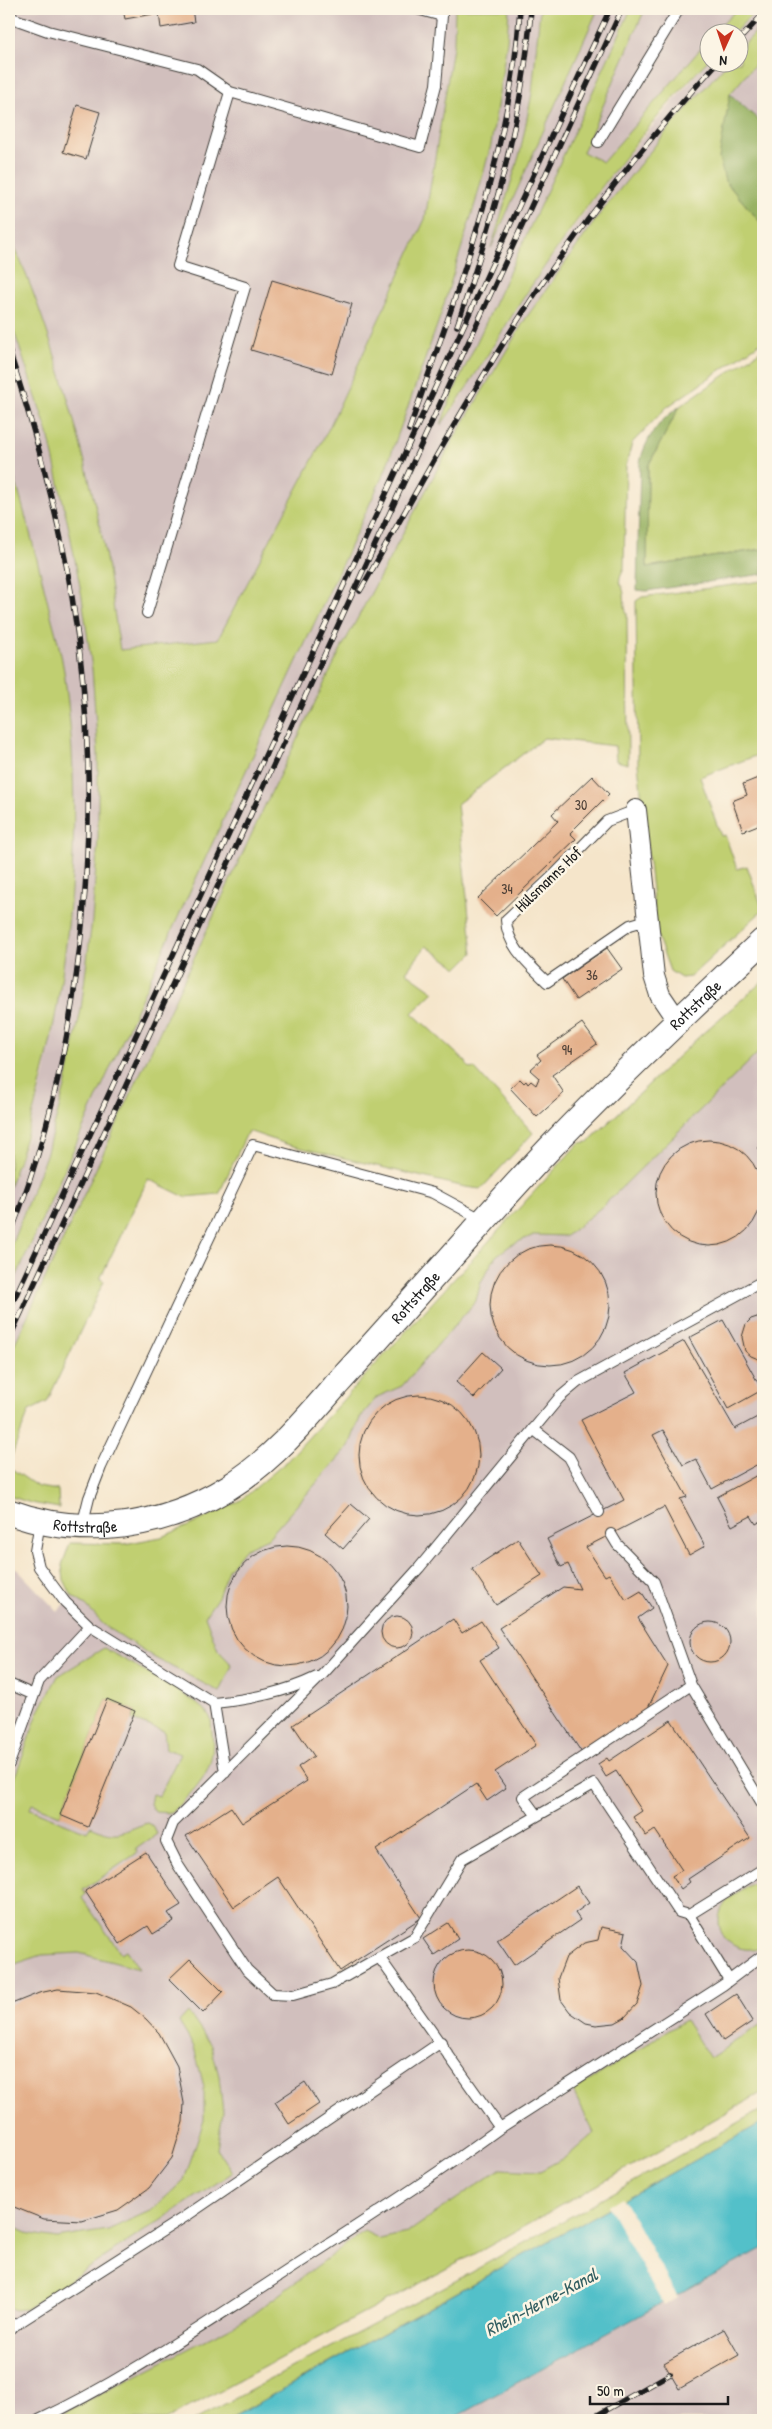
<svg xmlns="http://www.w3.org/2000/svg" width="772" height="2429" font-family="'Patrick Hand',sans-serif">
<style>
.industrial{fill:#d1bfbd}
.green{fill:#c0cf71;stroke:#6e7646}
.forest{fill:#98b263;stroke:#5a6740}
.water{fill:#52c0c9;stroke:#376e72}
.pier{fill:#f5e5ca}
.building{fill:#e4b08b}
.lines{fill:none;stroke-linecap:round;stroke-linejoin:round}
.service-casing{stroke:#3d3a36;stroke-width:12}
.minor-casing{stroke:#3d3a36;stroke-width:22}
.tertiary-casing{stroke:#3d3a36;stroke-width:27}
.service{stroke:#fff;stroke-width:10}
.minor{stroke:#fff;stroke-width:20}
.tertiary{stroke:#fff;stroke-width:25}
.rail-casing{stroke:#1c1c1c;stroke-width:5.5}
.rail{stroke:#fcf5e5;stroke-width:4;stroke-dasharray:11;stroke-linecap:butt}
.labels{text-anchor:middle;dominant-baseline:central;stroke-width:5;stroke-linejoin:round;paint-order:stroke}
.number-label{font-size:14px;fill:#4e4138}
.street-label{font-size:16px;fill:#1c1c1c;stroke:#fcf5e5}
.water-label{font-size:18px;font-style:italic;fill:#325e61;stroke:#fcf5e5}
</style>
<rect width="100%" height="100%" fill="#fcf5e5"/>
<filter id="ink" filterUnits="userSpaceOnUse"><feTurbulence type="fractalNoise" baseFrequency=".02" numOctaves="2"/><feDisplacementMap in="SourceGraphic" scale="10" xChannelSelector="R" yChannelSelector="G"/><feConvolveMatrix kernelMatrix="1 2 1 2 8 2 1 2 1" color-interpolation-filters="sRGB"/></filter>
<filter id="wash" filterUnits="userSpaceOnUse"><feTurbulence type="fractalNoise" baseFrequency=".0096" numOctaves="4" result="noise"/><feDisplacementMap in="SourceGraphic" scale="20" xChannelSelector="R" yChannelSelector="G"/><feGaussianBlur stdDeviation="1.12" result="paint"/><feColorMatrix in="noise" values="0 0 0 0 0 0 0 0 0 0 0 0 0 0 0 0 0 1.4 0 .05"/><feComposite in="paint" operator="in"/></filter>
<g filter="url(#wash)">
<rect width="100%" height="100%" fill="#f5e5ca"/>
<!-- industrial -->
<path class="industrial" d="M9,9H455L454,41L425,219L328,430L218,639L120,650L103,542L74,423L21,260L9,234Z
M509,9H540L538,45L532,93L520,153L493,243L598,9H631L449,402L442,423L458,403L532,285L616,169L709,59L710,62L727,63L669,128L600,214L526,318L453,440L341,649L266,803L9,1356V1293L174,926L385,471L440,317L475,204L500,89Z
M645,9H737L715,32H710L709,39L603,162L582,151Z
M757,9H763V24L740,49V32H735Z
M763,55V124L730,94Z
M9,316L48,433L70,534L82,597L92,669L98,753V839L92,920L81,1009L66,1083L46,1155L9,1251V1188L25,1145L45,1072L69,916L73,839L71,754L64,670L35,549L9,459Z
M763,981V2067L104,2420H9V1561L58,1612L79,1582L234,1521L587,1142L703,1033Z
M763,2248V2420H449Z"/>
<!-- green -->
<path class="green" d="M455,9H509L507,41L491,145L475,204L440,317L385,471L174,926L9,1293V1251L46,1155L66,1083L81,1009L92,920L98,839V753L92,669L82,597L70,534L48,433L9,316V234C51,327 82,441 103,541C110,577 114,614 120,650L218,639L328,430L425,219L454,41Z
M540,9H598L491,248L520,153L532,93Z
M631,9H645L583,152L603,162L709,39V59C644,128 585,206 532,285C501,331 474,380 441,425L449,402Z
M737,9H757L735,32H715Z
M763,24V55L730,94L725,181L763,225V341L667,407L632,443L626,465L624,568C616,584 621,578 624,594C625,602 624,607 627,614L628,764L616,761L615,746L544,738L457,804L473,953L458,968L426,946L406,972L434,992L412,1013L467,1063L466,1064L471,1069L474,1068L533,1133L481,1189L465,1187L289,1145L248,1131L219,1194L185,1197L148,1179L100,1279L104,1281L47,1402L29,1411L9,1463V1356L266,803L341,649L453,440L526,318L600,214L669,128L727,63L740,62V49Z
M763,349V549L647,567L648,466L680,406Z
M9,459C24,510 38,560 50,612C55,631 61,651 64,671C88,839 67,1029 9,1188V806L11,778L9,731Z
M763,581V753L700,777L721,836L725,835L737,869L747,866L763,910L690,977L681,978L670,971L657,935L638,764L636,601L642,597Z
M763,981V1048L604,1205L566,1236L534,1235L511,1245L496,1256L481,1282L476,1301L402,1386L377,1397L360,1418L349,1446L268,1538L244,1549L228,1570L218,1597L205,1616L218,1650L232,1665L220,1692L155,1658L104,1625L84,1604L72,1596L64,1580L62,1565L70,1543L124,1544L161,1537L193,1524L241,1500L286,1462L579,1143L588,1142L703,1033Z
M9,1467L38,1487L58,1490L59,1508L31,1503L9,1496Z
M104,1648C124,1660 201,1699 210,1717C212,1720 211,1728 212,1732C217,1771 196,1788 171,1813L155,1812L150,1804L152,1794L159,1796L180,1754L166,1749L164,1731L132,1720L135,1711L107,1699L60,1815L32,1804L30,1809L87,1832L91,1826C119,1839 120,1832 147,1823L153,1826L157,1834L136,1849L137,1853L83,1890L86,1894L82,1898L121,1953L126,1950L139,1969L79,1953L42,1955L9,1966V1793L38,1713L58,1676Z
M763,1877V1946C732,1960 705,1926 727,1901C736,1891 752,1884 763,1877Z
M188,2012L211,2045L219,2076L223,2112L217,2149L232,2173L26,2309L14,2310L9,2307V2225L26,2233L57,2238L108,2230L152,2210L184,2180L204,2120V2087L194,2047L179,2022Z
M685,2020L710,2058L763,2023V2092L484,2249L165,2420H50L246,2319L364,2231L380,2239L407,2233L500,2169L540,2171L569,2155L594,2133L573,2091Z
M763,2109V2122L227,2420H195L457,2280Z"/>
<!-- forest -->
<path class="forest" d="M730,94L763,124V225L725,181L719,158Z
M680,406L648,466L647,567L763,549V574L646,591L637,590L640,462C646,437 659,421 680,406Z"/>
<!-- water -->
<path class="water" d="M763,2122V2248L449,2420H228Z"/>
<!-- pier -->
<path class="pier" d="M622,2197L678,2298L664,2306L608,2206Z"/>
<g id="blocks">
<!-- building -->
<path class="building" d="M123,9H192L194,22L161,28L159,13L125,19Z
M77,105L100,112L86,159L63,152Z
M272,280L352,304L332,374L251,350Z
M592,776L609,794L570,833L576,839L496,916L478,898L558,821L552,814Z
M763,776V823L743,831L732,801L747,795L743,784Z
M607,948L622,969L576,1000L562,979Z
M582,1023L597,1044L552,1075L564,1093L537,1117L510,1088L520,1079L524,1083L526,1081L528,1084L531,1081L536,1085L539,1078L530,1070L541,1060L537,1055Z
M656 1193a53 53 0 1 1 106 0a53 53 0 1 1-106 0Z
M763,1142V1153L758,1148Z
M490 1305a60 60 0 1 1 120 0a60 60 0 1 1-120 0Z
M763,1315V1361L751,1356L745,1351L742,1337L746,1324L751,1319Z
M723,1320L762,1390L728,1409L689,1338Z
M684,1341L735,1429L763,1414V1470L760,1463L712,1489L696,1459L683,1465L663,1430L653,1435L687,1497L680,1499L705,1546L689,1555L664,1507L586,1547L605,1576L609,1574L626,1600L641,1591L652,1608L638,1618L668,1666L647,1710L582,1753L499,1628L563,1587L580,1589L568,1564L561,1567L547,1539L624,1500L581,1420L636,1392L625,1373Z
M483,1352L501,1368L474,1398L456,1382Z
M359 1455a60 60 0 1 1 120 0a60 60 0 1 1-120 0Z
M763,1472V1520L756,1524L751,1516L732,1526L717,1497Z
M351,1504L369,1519L343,1549L325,1533Z
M518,1539L542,1576L496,1605L472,1569Z
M227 1606a60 60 0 1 1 120 0a60 60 0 1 1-120 0Z
M381 1632a16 16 0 1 1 32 0a16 16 0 1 1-32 0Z
M453,1619L462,1633L481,1621L499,1648L480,1660L536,1745L495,1772L506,1788L487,1801L476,1784L376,1850L421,1918L340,1971L278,1877L234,1907L186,1836L231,1807L242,1823L307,1781L298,1767L314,1756L293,1725Z
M690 1642a20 20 0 1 1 40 0a20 20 0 1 1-40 0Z
M107,1699L135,1711L88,1827L60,1815Z
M671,1720L750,1838L688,1879L690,1882L681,1889L672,1876L682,1870L655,1830L646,1836L633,1817L642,1811L616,1771L606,1777L598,1764L607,1758L609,1761Z
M146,1852L181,1905L168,1913L174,1921L153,1934L148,1926L120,1944L85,1891Z
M577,1886L589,1903L575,1913L580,1920L514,1965L497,1940Z
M448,1923L458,1939L434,1955L423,1939Z
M601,1927L626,1932L623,1946L638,1962L643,1986L637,2004L624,2018L615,2023L596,2025L586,2023L570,2012L561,2000L558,1978L566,1957L584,1943L598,1940Z
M434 1984a34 34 0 1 1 68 0a34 34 0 1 1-68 0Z
M190,1959L223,1992L203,2013L169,1979Z
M58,1989L96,1992L131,2007L146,2019L159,2033L177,2066L184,2103L183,2122L172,2158L149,2188L118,2210L82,2221L44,2219L9,2205V2005L39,1993Z
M736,1994L753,2021L723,2041L706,2014Z
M305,2082L319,2104L289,2124L275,2102Z
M724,2329L739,2355L679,2389L664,2363Z"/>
</g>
</g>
<g filter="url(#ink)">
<use href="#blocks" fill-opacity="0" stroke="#3d3a36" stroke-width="1"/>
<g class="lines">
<defs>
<path id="service" d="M9,17L48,31L197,69L230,92L420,147L436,85L442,16L417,9
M598,142L679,9
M147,613L245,287L178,266L230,92
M636,810L607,821L553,876L506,920C507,946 529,964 547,982L630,925L647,920
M533,1429L569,1457L599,1512
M40,1522L35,1551L39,1567L65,1602L90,1626L214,1703L225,1772
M82,1526L89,1498L101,1467L253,1145L433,1193L483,1220
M611,1534L617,1544L654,1582L691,1685L763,1805
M9,1684L34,1695
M691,1685L523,1797L537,1816L462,1859L415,1937L332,1984L293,1995L273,1994L247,1970L178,1865L166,1841L173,1823L323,1674L419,1568L559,1398L578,1382L763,1281
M214,1703C250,1699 284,1693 317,1677
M9,1764L39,1681L90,1626
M537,1816L594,1784L679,1912L689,1915
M379,1957L500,2128L723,1985L763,1955
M729,1980L689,1915L763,1869
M9,2329L186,2216L441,2042
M39,2420C118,2383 191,2333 264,2286C343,2234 424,2184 500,2128"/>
<path id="minor" d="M636,810L654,976L660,995L677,1020"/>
<g id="tertiary">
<path id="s1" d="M9,1512C82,1539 163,1528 229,1487C271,1461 305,1421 337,1384C370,1348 402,1312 434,1276C472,1234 509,1191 548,1150C617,1078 690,1009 763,941"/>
</g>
</defs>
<!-- service casing -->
<use href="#service" class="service-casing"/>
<!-- minor casing -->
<use href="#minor" class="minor-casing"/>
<!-- tertiary casing -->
<use href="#tertiary" class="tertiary-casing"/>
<!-- service -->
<use href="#service" class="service"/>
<!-- minor -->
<use href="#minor" class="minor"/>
<!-- tertiary -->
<use href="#tertiary" class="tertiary"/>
<defs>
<path id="rail" d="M740,39L763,14
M457,326C493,220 523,120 531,9
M9,350C35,431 58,512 72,597C106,803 87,1042 9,1237
M409,430C457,292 510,156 520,9
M360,591C418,489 474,385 539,288C593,209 653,133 718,62
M9,1310L610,9
M9,1339L622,9
M589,2420L670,2374"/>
</defs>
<!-- rail casing -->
<use href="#rail" class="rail-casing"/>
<!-- rail -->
<use href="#rail" class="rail"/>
</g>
</g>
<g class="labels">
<!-- number labels -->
<g class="number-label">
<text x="581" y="804">30</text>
<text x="507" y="888">34</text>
<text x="592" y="974">36</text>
<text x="567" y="1049">94</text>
</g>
<!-- street labels -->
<g class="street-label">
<text transform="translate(548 879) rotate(-44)">Hülsmanns Hof</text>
<text stroke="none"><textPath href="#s1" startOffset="901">Rottstraße</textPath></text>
<text stroke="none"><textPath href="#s1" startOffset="496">Rottstraße</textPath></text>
<text stroke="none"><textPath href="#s1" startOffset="78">Rottstraße</textPath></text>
</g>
<!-- water labels -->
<g class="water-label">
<text transform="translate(541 2302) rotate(-28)">Rhein-Herne-Kanal</text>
</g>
</g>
<!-- margin -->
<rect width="772" height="2429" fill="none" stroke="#fcf5e5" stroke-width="30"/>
<!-- north arrow -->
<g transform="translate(724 48) rotate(183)"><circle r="24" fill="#fcf5e5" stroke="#a29e95"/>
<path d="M0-4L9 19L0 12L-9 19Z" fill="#c8321e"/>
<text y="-8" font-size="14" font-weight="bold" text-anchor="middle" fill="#1c1c1c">N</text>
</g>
<!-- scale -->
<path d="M590 2396v8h138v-8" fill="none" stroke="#1c1c1c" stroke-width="2.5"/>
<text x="597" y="2396" font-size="15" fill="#1c1c1c" stroke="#fcf5e5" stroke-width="4" paint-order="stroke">50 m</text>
</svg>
